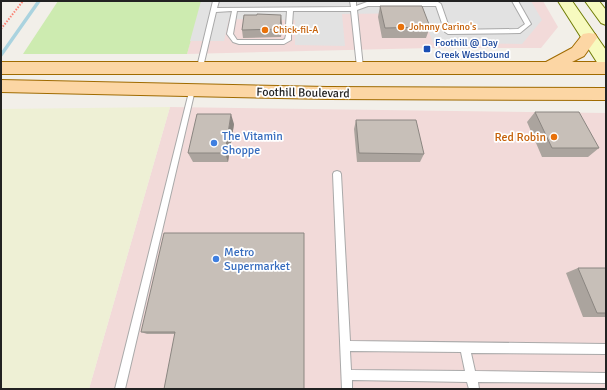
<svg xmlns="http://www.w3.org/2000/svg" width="607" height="390" font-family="Signika,sans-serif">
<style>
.commercial{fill:#f2dad9}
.farmland{fill:#eef0d5}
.grass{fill:#cdebb0}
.parking{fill:#e2e2e2}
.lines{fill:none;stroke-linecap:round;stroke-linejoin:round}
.stream{stroke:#aad3df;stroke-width:3.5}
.lane-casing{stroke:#a9a9a9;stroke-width:2}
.secondary-casing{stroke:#707d05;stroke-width:2}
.primary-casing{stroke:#a06b00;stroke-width:2}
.path{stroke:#fa8072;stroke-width:2;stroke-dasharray:1.5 1.5;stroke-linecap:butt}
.lane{fill:#fff;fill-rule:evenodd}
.secondary{fill:#f7fabf;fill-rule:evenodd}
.primary{fill:#fcd6a4;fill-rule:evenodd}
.wall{fill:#aba49e}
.shaded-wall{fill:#8b8681}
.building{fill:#c7bfb8;stroke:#8b8681}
.food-dot{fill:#e8710a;stroke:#fff;stroke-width:1.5}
.transit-dot{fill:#1a4fb4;stroke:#fff;stroke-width:1.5}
.shop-dot{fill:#3f7fe0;stroke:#fff;stroke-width:1.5}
.labels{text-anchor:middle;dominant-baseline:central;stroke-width:3.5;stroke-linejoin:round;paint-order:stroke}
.far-food-label{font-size:10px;fill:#c56008;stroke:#fff;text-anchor:start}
.far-transit-label{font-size:10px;fill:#164399;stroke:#fff;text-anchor:start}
.street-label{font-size:12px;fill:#222;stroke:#fff}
.shop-label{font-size:12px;fill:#366cbe;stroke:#fff;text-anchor:start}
.food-label{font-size:12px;fill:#c56008;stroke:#fff;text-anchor:end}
</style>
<rect width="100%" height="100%" fill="#f2efe9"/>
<!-- commercial -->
<path class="commercial" d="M201,1H543L558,27L541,48H431L187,54Z
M170,107L606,113V389H89Z"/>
<!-- farmland -->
<path class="farmland" d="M170,107L89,389H1V109Z"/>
<!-- grass -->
<path class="grass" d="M58,1H202L187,54H23Z"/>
<!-- parking -->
<path class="parking" d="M201,1H531L542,20L522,44L433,43L422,13L342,14L345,46L295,45V20L229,19L224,41H190Z"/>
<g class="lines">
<!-- stream -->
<path class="stream" d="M1,55L39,1"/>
<defs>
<path id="lane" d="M213,1H219L217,8L351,7L350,1H356V6L367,2H438L441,4L450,30L518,29L525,24L512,1H518L531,24L520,33L448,34L445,32L436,6H368L357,10L363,67L360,69L357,67L351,11H293L292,25L289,27L286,25L287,11H237L233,34L237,40H283L285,39L287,31H291V40L284,44H239L233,42L227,34L232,11L216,12L203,67L200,69L197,67Z
M190,88H194L195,90L125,389H115Z
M337,171L340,172L341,174L350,341L606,344V354L471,353L475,371L606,373V383L478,382L479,389H469L467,382L352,380V389H342L333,174L334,172ZM350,351L461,352L465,371L351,370Z"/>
<path id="secondary" d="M558,1H572L606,50V69L600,67Z
M585,1H599L606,10V25L601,23Z"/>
<path id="primary" d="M589,33L595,34L597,38L584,56L572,62H606V74H1V62H546L572,48L583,34Z
M1,80L327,87L606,88V100L327,99L1,92Z"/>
</defs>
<!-- lane casing -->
<use href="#lane" class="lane-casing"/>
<!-- secondary casing -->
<use href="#secondary" class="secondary-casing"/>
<!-- primary casing -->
<use href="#primary" class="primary-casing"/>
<!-- path -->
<path class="path" d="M1,29L23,1"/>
<!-- lane -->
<use href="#lane" class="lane"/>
<!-- secondary -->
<use href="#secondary" class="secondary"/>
<!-- primary -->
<use href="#primary" class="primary"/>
</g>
<!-- wall -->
<path class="wall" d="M380,6L430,27L426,38H382L378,17Z
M282,24L281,37L243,38L242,30Z
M535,112L599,148L588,157H542L527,122Z
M356,120L424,154L420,162H357L354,129Z
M234,124L228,162H193L188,153Z
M304,233L174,334H147L141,332Z
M578,268H606V317H583L566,273Z"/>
<!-- shaded-wall -->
<path class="shaded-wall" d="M281,15L282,24L281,37L280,29Z
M231,114L234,124L228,162L225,153Z"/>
<!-- building -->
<path class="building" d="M380,6H422L430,27L385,28Z
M257,14L281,15L280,29L242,30L244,15H257Z
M535,112H579L599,148H552Z
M197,114H231L225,153H188Z
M356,120H416L424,154L359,153Z
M164,233H304V389H164L175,332H141Z
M578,268H606V313H597Z"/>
<!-- markers -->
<g class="food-dot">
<circle cx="401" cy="27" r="4"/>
<circle cx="265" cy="30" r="4"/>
<circle cx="554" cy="137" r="4"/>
</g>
<rect class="transit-dot" x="423" y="45" width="8" height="8" rx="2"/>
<g class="shop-dot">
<circle cx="214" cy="143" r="4"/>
<circle cx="216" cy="259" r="4"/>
</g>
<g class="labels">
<!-- far-food labels -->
<g class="far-food-label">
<text x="409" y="27">Johnny Carino's</text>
<text x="273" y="30">Chick-fil-A</text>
</g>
<!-- far-transit labels -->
<g class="far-transit-label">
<text x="435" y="43">Foothill @ Day<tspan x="435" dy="12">Creek Westbound</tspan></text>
</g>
<!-- street labels -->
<g class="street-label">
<text transform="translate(303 93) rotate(1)">Foothill Boulevard</text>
</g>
<!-- shop labels -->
<g class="shop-label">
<text x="222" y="136">The Vitamin<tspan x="222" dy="14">Shoppe</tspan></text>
<text x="224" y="252">Metro<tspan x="224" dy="14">Supermarket</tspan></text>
</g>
<!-- food labels -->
<g class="food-label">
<text x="546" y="137">Red Robin</text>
</g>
</g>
<!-- border -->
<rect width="607" height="390" fill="none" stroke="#222222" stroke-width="4"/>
</svg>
